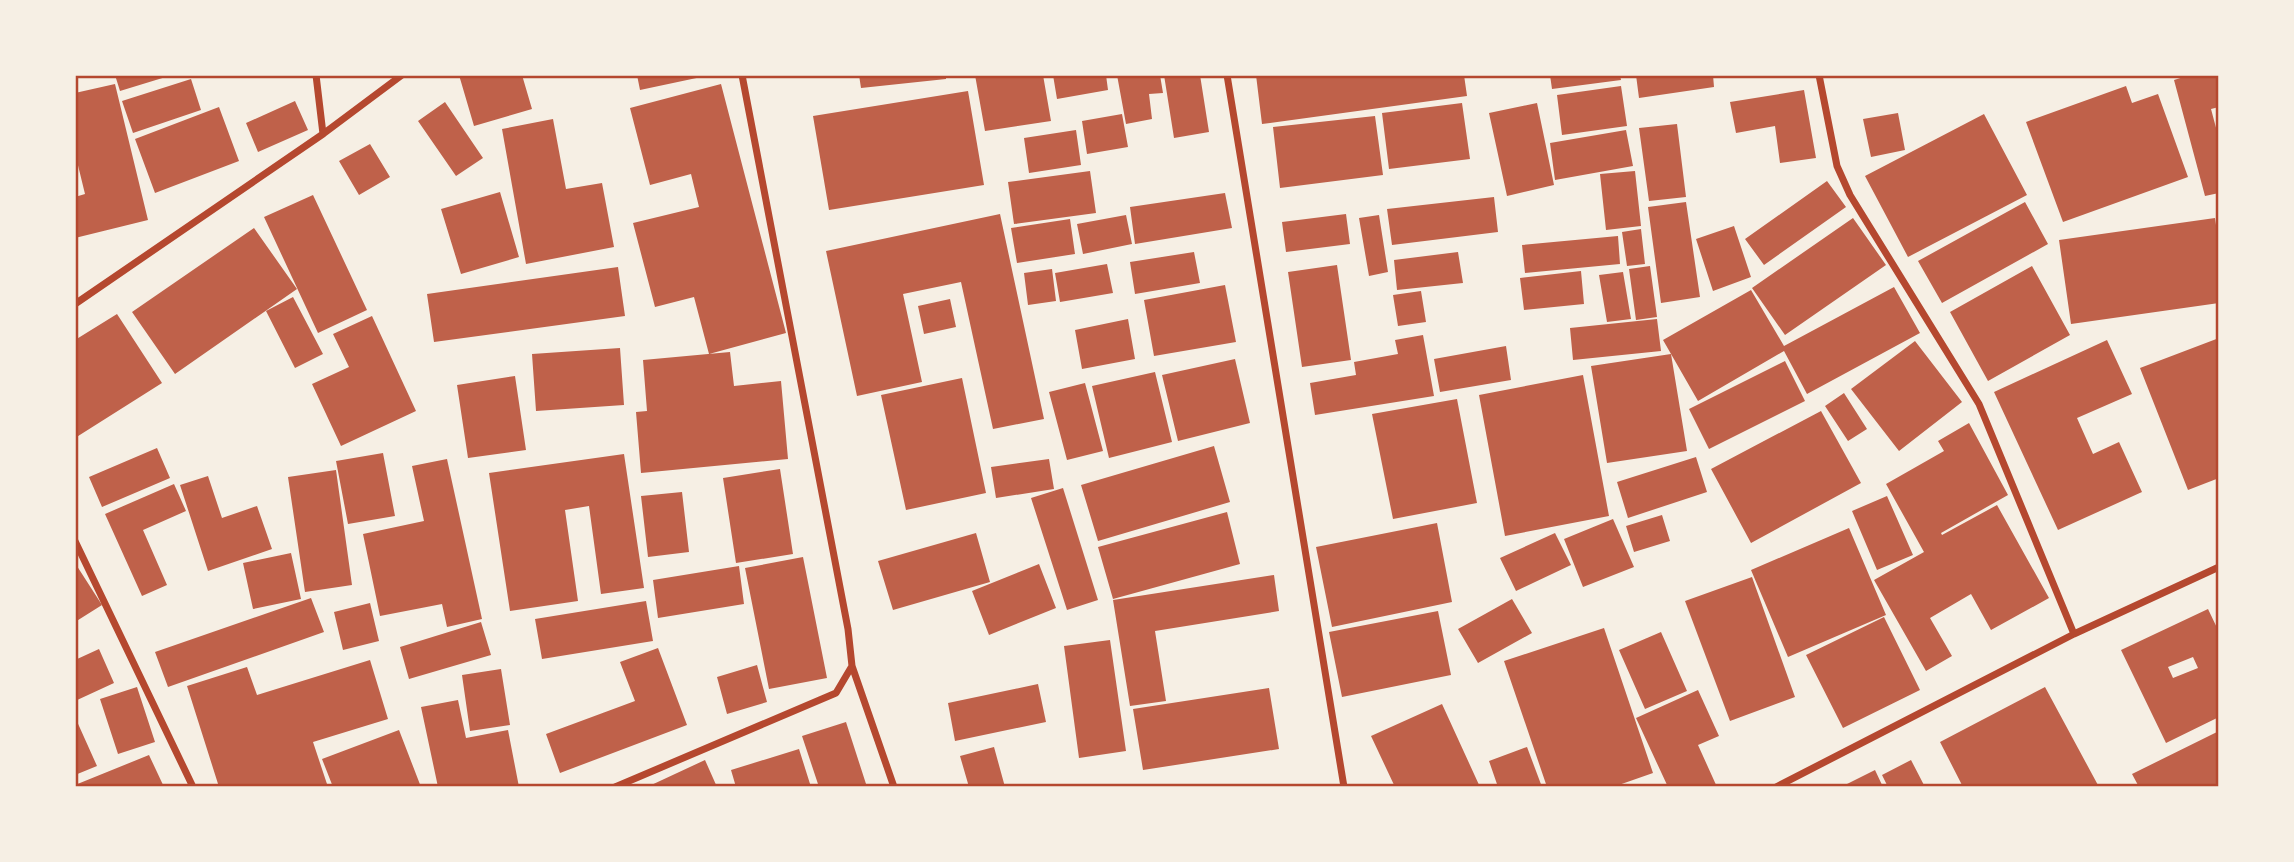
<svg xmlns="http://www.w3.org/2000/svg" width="2294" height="862" font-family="'PT Sans Narrow',sans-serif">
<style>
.building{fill:#bf614a;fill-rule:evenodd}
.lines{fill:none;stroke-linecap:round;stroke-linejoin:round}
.minor{stroke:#b5482f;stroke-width:7}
.neatline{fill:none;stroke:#b5482f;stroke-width:2.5}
</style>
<rect width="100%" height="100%" fill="#f6efe4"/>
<!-- building -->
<path class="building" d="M115,75H169V76L120,91Z
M192,75H212V77L193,78Z
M459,75H522L532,109L474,126Z
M637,75H705L706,76L640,90Z
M859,75H946V79L861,88Z
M975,75H1043L1051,121L985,131Z
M1053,75H1106L1108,90L1057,99Z
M1117,75H1160L1163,93L1149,94L1152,119L1126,124Z
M1164,75H1200L1209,132L1174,138Z
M1256,75H1464L1467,96L1262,124Z
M1550,75H1620L1621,80L1552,89Z
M1636,75H1713L1714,87L1639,98Z
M2190,75H2219V107L2211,109L2219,139V193L2205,196L2174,80Z
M191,79L201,110L133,133L122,101Z
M115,84L148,220L75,238V197L85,194L75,153V93Z
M721,84L786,333L709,354L694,297L655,307L633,223L699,207L691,174L650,185L630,108Z
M1621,86L1627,126L1562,135L1557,95Z
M2126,86L2132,103L2158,94L2188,177L2063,222L2026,122Z
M1804,90L1816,158L1780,163L1775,126L1736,133L1730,102Z
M968,91L984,185L829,210L813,116Z
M295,101L308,130L258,152L246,123Z
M445,102L483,158L456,176L418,121Z
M1462,103L1470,159L1389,169L1382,113Z
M1537,103L1554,185L1507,196L1489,113Z
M219,107L239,161L155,193L135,139Z
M1898,113L1905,150L1871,157L1863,119Z
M1122,114L1128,147L1087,154L1082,121Z
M1984,114L2027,195L1908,257L1865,176Z
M1375,116L1383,175L1280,188L1273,127Z
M553,119L566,189L602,183L614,247L526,264L502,129Z
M1677,124L1686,197L1649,201L1639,128Z
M1076,130L1081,165L1029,173L1024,138Z
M1626,130L1633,166L1555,180L1550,143Z
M370,144L390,177L359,195L339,161Z
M1090,171L1096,213L1014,224L1008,182Z
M1635,171L1641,226L1606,230L1600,174Z
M1827,181L1846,207L1764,265L1745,239Z
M500,192L519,257L461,274L441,209Z
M1225,193L1232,228L1135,244L1130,207Z
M313,195L367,310L318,333L264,217Z
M1494,197L1498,232L1392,245L1387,209Z
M1686,202L1700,297L1661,303L1648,207Z
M2025,202L2048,244L1942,303L1918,261Z
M1000,214L1044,419L993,429L961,282L903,294L922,382L857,396L826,251Z
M1346,214L1350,244L1286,252L1282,222Z
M1126,215L1132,244L1083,254L1077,224Z
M1379,215L1388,272L1369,276L1359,218Z
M1853,218L1886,265L1785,335L1752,288Z
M2215,218L2219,246V303L2071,324L2059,240Z
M1070,219L1075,254L1017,263L1011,228Z
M1734,226L1751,277L1713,291L1696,239Z
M254,228L297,289L175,374L132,312Z
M1641,229L1645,264L1627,266L1622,232Z
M1618,236L1620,264L1525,273L1522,245Z
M1194,252L1200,283L1135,294L1130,262Z
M1458,252L1463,283L1397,290L1394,260Z
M1107,264L1113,293L1060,302L1055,273Z
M1337,265L1351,360L1302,367L1288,272Z
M1650,266L1657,317L1636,320L1629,269Z
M2032,266L2070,335L1988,381L1950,312Z
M618,267L625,316L434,342L427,294Z
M1052,269L1056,301L1028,305L1024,273Z
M1581,271L1584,304L1524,310L1520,278Z
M1623,272L1631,319L1607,322L1599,275Z
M1225,285L1236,342L1154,356L1144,300Z
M1894,287L1920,333L1807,394L1784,351L1698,401L1663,340L1751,290L1784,346Z
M1421,291L1426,322L1398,326L1393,295Z
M293,297L323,354L295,368L266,311Z
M950,299L956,327L924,334L918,306Z
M117,314L162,383L75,438V340Z
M372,316L416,411L341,446L312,384L349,367L333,334Z
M1128,319L1135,359L1082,369L1075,330Z
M1657,319L1661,351L1573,360L1570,328Z
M1423,335L1434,396L1315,415L1310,383L1356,375L1354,362L1398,354L1395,340Z
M2219,338V478L2188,490L2140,368Z
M2107,340L2132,394L2077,418L2093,454L2119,442L2142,492L2058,530L1994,392Z
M1915,341L1962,402L1899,451L1851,389Z
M1506,346L1511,380L1440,392L1434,359Z
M620,348L624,405L536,411L532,354Z
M730,352L734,386L781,381L788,459L641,473L636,412L647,411L643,360Z
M1671,354L1687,451L1607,463L1591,366Z
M1235,359L1250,423L1178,441L1162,375Z
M1785,361L1805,401L1709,449L1689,409Z
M1155,372L1172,442L1109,458L1092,386Z
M1583,375L1609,516L1505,536L1479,395Z
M515,376L526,450L468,458L457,385Z
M962,378L986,493L906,510L881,395Z
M1085,383L1103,451L1067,460L1049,392Z
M1844,393L1867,429L1848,441L1825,406Z
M1457,399L1477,503L1393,519L1372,414Z
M1821,411L1861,483L1751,543L1711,469Z
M1969,423L2008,495L1941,533L1942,535L1997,505L2049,598L1991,630L1971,594L1930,618L1952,656L1926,671L1874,580L1924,552L1886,484L1944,451L1938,441Z
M1214,446L1230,502L1098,541L1081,485Z
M157,448L170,478L102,507L89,477Z
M383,453L395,516L348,524L336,461Z
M624,454L644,588L601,594L589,506L565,510L578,601L510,611L489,473Z
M1696,457L1707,492L1628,518L1617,482Z
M447,459L482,619L447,627L442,604L380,616L363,534L424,521L412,466Z
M1049,459L1054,489L996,498L991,467Z
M780,469L793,554L736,563L723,478Z
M336,470L352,585L305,592L288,477Z
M208,476L222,518L257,506L272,549L208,571L180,485Z
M174,484L186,511L143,530L167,585L142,596L105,514Z
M1063,488L1098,600L1067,610L1031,498Z
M682,492L689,552L648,557L641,496Z
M1887,496L1913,555L1877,570L1852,511Z
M1227,512L1240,564L1113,599L1098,547Z
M1662,515L1670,541L1634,552L1626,526Z
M1613,519L1634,567L1583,587L1564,539Z
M1437,523L1452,602L1332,627L1316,547Z
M1849,528L1886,615L1788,657L1751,570Z
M976,533L990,582L893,610L878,561Z
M1555,533L1571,565L1516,591L1500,558Z
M291,553L301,599L253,609L243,563Z
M803,557L827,678L769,689L745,568Z
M75,563L102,605L75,622Z
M1039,564L1056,608L989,635L972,591Z
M739,566L744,604L658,618L653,580Z
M1274,575L1279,611L1155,631L1166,701L1130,706L1113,600Z
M1752,577L1795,697L1730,721L1685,601Z
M311,598L324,632L168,687L155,652Z
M1512,599L1532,633L1478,663L1458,629Z
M646,601L653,641L542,659L535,619Z
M370,603L379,641L343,650L334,612Z
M2208,609L2219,632V717L2166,743L2121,650ZM2193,657L2198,668L2173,678L2168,667Z
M1438,611L1451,675L1342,697L1329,632Z
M1884,617L1920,690L1843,728L1806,655Z
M481,622L491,655L409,679L400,647Z
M1604,628L1653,773L1613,787H1547L1504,661Z
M1661,632L1687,691L1645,709L1619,650Z
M1110,640L1126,751L1079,758L1064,646Z
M658,648L687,725L560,773L546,734L635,701L620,662Z
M99,649L114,683L75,701V660Z
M370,660L388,719L313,742L328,787H219L187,686L247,667L257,695Z
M757,665L767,702L727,714L717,677Z
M501,669L510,725L470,731L462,675Z
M1038,684L1046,722L955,741L948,703Z
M137,687L155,742L118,754L100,699Z
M2045,687L2099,787H1963L1940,742Z
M1269,688L1279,749L1143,770L1133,709Z
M1698,690L1719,736L1698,745L1717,787H1668L1636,718Z
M458,700L466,738L508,730L519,787H438L421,707Z
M1442,704L1480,787H1395L1371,736Z
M75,717L97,766L75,775Z
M846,722L867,787H819L802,736Z
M399,730L421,787H333L322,759Z
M2219,731V787H2139L2132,774Z
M994,747L1005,787H969L960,756Z
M1527,747L1542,787H1498L1489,761Z
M799,749L811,787H736L731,770Z
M149,755L164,787H75V785Z
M705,760L717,787H647Z
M1911,760L1925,787H1888L1882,775Z
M1875,770L1883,787H1841Z"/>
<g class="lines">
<!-- minor -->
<path class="minor" d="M316,75L323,134
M742,75L848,629L852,666L894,787
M1227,75L1344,787
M1819,75L1837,166L1850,195L1979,404L2074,634
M75,304L323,134L402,75
M75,541L193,787
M615,787L836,693L852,666
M1776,787L2074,634L2219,567"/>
</g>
<!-- border -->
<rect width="2294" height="862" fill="none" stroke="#f6efe4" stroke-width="154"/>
<rect x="77" y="77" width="2140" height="708" class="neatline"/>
</svg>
